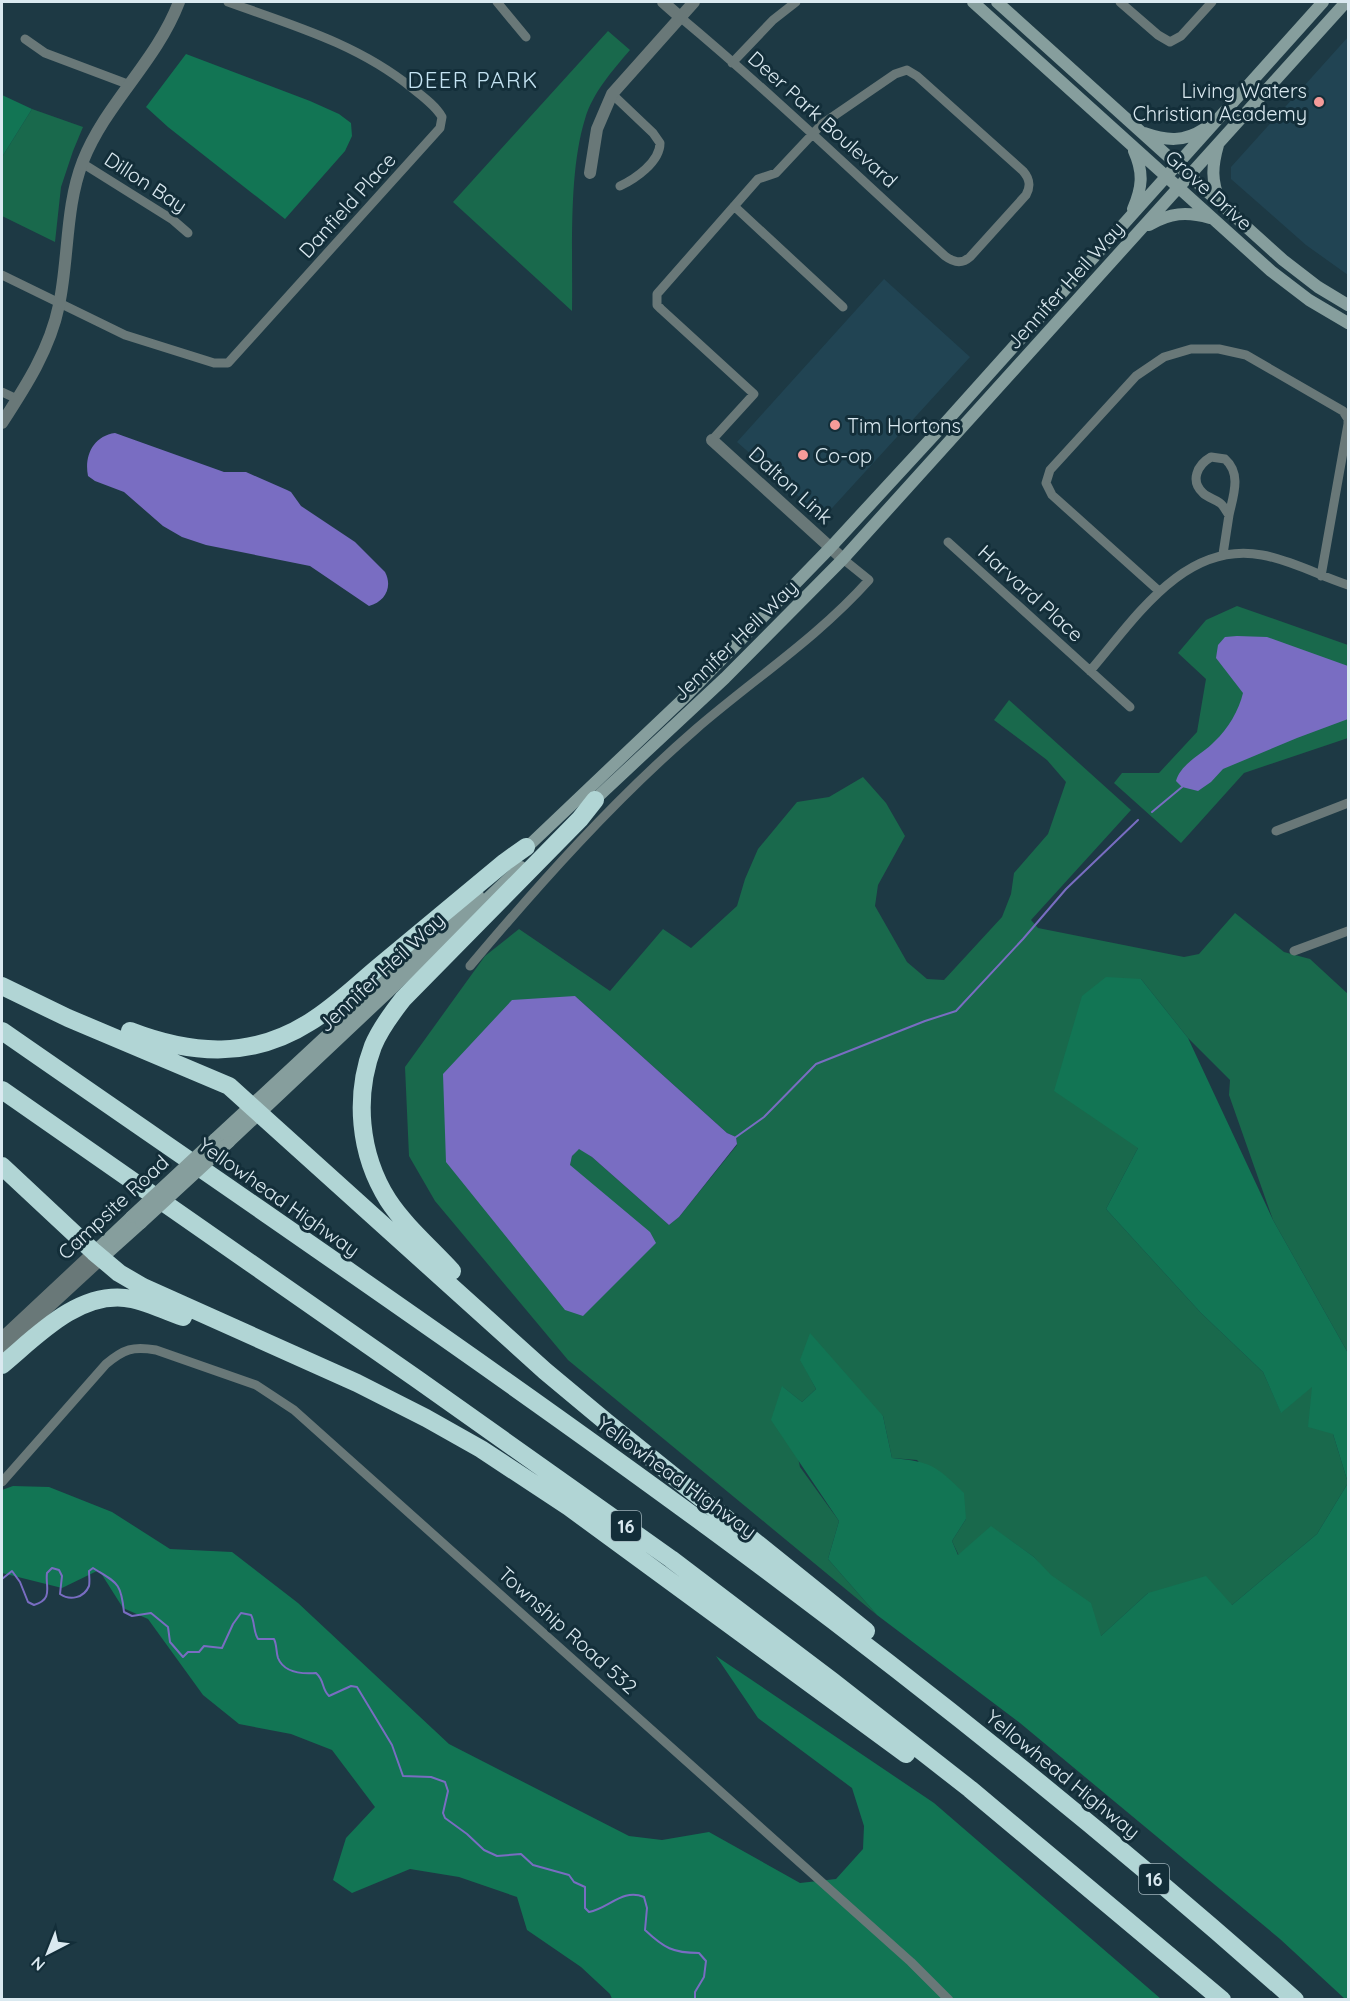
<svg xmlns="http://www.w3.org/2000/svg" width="1350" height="2001" font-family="Quicksand,sans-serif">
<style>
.built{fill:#214453}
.green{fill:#19694c;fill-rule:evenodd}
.forest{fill:#127554}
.water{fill:#796dc2}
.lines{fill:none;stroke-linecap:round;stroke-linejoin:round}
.stream{stroke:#796dc2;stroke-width:2}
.minor{stroke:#697878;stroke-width:9}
.tertiary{stroke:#697878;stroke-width:12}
.secondary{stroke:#869e9d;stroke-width:12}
.motorway{stroke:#b1d5d5;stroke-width:18}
.secondary-bridge{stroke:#869e9d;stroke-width:12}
.poi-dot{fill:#f59b99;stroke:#132e39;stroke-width:2}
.labels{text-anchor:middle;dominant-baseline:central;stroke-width:6;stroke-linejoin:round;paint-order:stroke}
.shield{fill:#132e39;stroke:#9eb1b9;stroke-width:1.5}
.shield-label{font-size:18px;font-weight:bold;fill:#dae9f0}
.poi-label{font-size:20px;fill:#dae9f0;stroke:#132e39;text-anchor:start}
.street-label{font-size:20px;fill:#dae9f0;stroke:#132e39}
.quarter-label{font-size:22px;letter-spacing:1.5px;fill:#c5e4f3;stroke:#132e39}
</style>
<rect width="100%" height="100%" fill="#1d3944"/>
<!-- built -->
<path class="built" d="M1348,37V275L1306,245L1231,179V167Z
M884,279L970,357L823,518L737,442Z"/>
<!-- green -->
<path class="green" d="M608,31L630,50C613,70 593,92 585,119C568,174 573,253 572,311L453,202Z
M32,109L83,127L73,151L61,187L55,242L2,216V157Z
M1237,606L1348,645V738L1244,773L1181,843L1114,783L1122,773H1159L1197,732L1206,679L1178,653L1206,620Z
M1009,700L1131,810L1031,920L1038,928L1184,957L1199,954L1235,913L1284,952L1310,959L1348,994V1353L1273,1220L1229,1095L1230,1080L1188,1038L1141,979L1138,1148L1106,1209L1201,1313L1263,1372L1281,1412L1312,1386L1333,1434L1348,1483L1317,1534L1232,1605L1148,1593L1100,1637L1034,1557L991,1527L959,1556L952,1541L966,1519L917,1460L892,1458L883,1416L801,1360L816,1389L802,1402L783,1387L800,1467L839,1521L828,1559L877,1615L568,1360L435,1201L409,1156L405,1067L485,956L519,929L610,991L663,929L691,948L737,906L745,879L758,849L797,802L829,797L863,777L886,803L905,836L878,885L875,906L907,962L927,979L944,980L1002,917L1011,894L1014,873L1048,834L1066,782L1047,760L994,720ZM575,996L727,1133L736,1137L737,1145L679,1217L669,1225L592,1157L579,1148L572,1156L570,1165Z"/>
<!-- forest -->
<path class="forest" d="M186,54L310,101L339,114L351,123L352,136L345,151L285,219L168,127L146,107Z
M2,95L32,109L2,157Z
M1106,977L1141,979L1188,1038L1273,1220L1348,1353V1999H1345L1280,1939L1020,1723L877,1615L828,1559L839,1521L771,1420L782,1386L802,1402L816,1389L800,1360L810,1333L883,1416L892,1458C932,1462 935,1465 964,1493L966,1519L952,1541L958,1555L991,1526L1034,1557L1051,1575L1091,1603L1101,1636L1148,1593L1206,1576L1232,1605L1317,1534L1348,1483L1333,1434L1308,1427L1312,1387L1281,1413L1263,1372L1201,1313L1106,1209L1138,1148L1054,1091L1082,996Z
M13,1486L49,1487L112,1512L170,1549L232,1552L298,1603L449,1744L629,1836L662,1840L709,1832L800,1883L836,1879L863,1849L864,1826L852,1788L758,1718L716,1656L934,1803L1161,1999H612L610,1994L581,1967L527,1930L517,1897L459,1877L410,1869L352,1893L333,1880L346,1838L375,1807L332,1750L291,1734L239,1724L203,1695L148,1619L123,1608L99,1570L62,1588L2,1573V1490Z"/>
<!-- water -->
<path class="water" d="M115,433L224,472H246L287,490L291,492L301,506L355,542L385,572C393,587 385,602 369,606L310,566L206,545L182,537L163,526L124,492L95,481L88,476C84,456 93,436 115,433Z
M1237,636L1267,637L1348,666V719L1297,738L1223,769L1211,782L1198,791L1182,787L1176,781C1181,763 1203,754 1215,741C1228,729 1239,710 1243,693L1216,658L1218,645L1225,637Z
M575,996L727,1133L736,1137L737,1144L679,1217L669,1225L592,1157L579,1149L572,1156L570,1165L650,1232L656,1243L583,1316L565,1310L446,1162L443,1074L512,1000Z"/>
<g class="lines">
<!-- stream -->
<path class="stream" d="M1152,812L1182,787
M736,1137L764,1117L816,1064L925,1021L956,1011L1023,939L1066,889L1138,820
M2,1579L12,1571L20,1582L28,1602L34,1605C54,1599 45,1587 47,1573L52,1568L59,1570L62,1576L60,1594C70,1601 84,1598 89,1586C90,1581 89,1576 89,1571L93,1568C117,1583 121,1582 124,1612L132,1616L151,1613L168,1627L170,1642L183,1657L188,1652H199L204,1646L222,1648L233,1624L241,1613L251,1615C255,1622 253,1631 258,1639H274C277,1645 276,1652 278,1658C284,1673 303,1674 316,1673C325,1681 321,1688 329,1696L351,1686L357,1687L392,1745L403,1776L431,1777L445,1782L448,1791L443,1813L445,1818L467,1834L484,1850L497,1856L521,1854L533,1865L569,1875L574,1882L585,1887V1908L589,1912C609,1908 623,1888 644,1897L647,1908L645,1930C664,1948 673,1953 699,1953L706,1961L704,1977L695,1992V1999L697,2000"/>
<!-- minor -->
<path class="minor" d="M497,2L526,37
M1120,2L1158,35L1170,42L1181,36L1212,2
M680,17C771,93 857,176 945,256C953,262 961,265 970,257L1026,195C1031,186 1030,179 1023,171L917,76L907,70L895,74L822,124L776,173L758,179L657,294V305L661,309L754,394L712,440
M25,39L45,53L130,85
M732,63L773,20L796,2
M612,94L653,133L660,143C660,162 635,179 620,186
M82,163L173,220L188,233
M734,206L843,307
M2,275L125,335L214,363H228L440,128L442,117C435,105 422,96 412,88C358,44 292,25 228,2
M2,392L17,399
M1211,457L1225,459C1242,474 1233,496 1229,515C1226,511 1224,506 1220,503C1215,499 1208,498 1203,493C1190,481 1197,465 1211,457Z
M948,542L1130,707
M1223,554L1229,515
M1159,591L1052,495L1046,483L1050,470L1136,376L1164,357L1191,349H1219L1246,355L1343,411L1348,419V424L1321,576
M1090,671C1134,620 1184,540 1262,555C1291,560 1320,576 1348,585
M1276,831L1348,803
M1294,951L1348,931
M470,966C540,883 613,801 696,729C755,678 816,639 869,580L843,559
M2,1482L106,1364C124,1349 133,1346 156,1350L256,1385L294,1410L911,1962L949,2000"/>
<!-- tertiary -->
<path class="tertiary" d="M663,2L680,17
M590,173L597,129L612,94L694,2
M2,423C26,386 50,349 59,305C69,258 65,207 83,161C106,103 156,62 179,2
M712,440L843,559
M2,1338L94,1252
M2,1350L102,1258"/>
<!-- secondary -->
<path class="secondary" d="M973,2L1271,271L1309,300L1348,323
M997,2L1283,260L1318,287L1348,305
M1144,133C1167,141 1184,142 1204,129
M1218,145C1212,166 1211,181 1220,201
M1133,209C1142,188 1144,173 1134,151
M1149,225C1170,213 1186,211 1210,218
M589,805L725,678L843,559L1346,2
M522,852L682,700L830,548L937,432L1323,2
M215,1139L478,895
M229,1142L521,867
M94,1252L131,1217
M102,1258L141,1223"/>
<!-- motorway -->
<path class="motorway" d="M2,986L68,1018L229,1086L545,1371L605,1421L866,1631
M2,1031C244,1199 489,1365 726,1540C922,1685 1113,1838 1295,2000
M130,1031C192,1055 252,1059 310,1022C336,1006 358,984 381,965C423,930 464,896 505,862L526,847
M2,1090L417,1379L671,1559L832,1681L970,1789L1222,2000
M2,1166L94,1252L119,1273L143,1287L357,1383L426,1418L481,1449L569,1507L906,1754
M452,1271C431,1248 405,1226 388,1200C359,1154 354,1096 373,1046C380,1029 392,1013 403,999L580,819L595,800
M2,1365C36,1337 76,1293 125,1298C145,1300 164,1311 183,1317"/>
<!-- secondary-bridge -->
<path class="secondary-bridge" d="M131,1217L215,1139
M141,1223L229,1142"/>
</g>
<!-- markers -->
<g class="poi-dot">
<circle cx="1319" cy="102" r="6"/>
<circle cx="835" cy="425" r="6"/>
<circle cx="803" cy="455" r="6"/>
</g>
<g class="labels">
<!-- shield labels -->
<g class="shield">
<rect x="611" y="1511" width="30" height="30" rx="4.5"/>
<rect x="1139" y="1864" width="30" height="30" rx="4.5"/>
</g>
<g class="shield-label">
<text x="626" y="1526">16</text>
<text x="1154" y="1879">16</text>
</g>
<!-- poi labels -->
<g class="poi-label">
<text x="1307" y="90" text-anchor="end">Living Waters<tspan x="1307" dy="23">Christian Academy</tspan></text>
<text x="847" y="425">Tim Hortons</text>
<text x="815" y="455">Co-op</text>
</g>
<!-- street labels -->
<g class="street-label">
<text transform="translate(823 119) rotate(42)">Deer Park Boulevard</text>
<text transform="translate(146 182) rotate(33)">Dillon Bay</text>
<text transform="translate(1209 190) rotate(42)">Grove Drive</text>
<text transform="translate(347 205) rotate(-48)">Danfield Place</text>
<text transform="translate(1065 285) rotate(-48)">Jennifer Heil Way</text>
<text transform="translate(791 485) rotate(42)">Dalton Link</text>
<text transform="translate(1031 593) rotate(42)">Harvard Place</text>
<text transform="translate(735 640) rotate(-44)">Jennifer Heil Way</text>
<text transform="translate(381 972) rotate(-43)">Jennifer Heil Way</text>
<text transform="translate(279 1197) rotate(35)">Yellowhead Highway</text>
<text transform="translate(113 1207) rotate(-43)">Campsite Road</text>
<text transform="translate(677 1477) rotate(36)">Yellowhead Highway</text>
<text transform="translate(568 1630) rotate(42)">Township Road 532</text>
<text transform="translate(1063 1774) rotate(39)">Yellowhead Highway</text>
</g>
<!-- quarter labels -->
<g class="quarter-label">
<text x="473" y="80">DEER PARK</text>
</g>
</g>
<!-- border -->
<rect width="1350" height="2001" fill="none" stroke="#dae9f0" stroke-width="6"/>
<!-- north arrow -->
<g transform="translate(48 1953) rotate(222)" stroke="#132e39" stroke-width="4.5" paint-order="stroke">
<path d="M0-4.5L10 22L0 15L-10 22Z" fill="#dae9f0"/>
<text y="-9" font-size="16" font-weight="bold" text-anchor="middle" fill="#dae9f0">N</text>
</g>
</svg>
